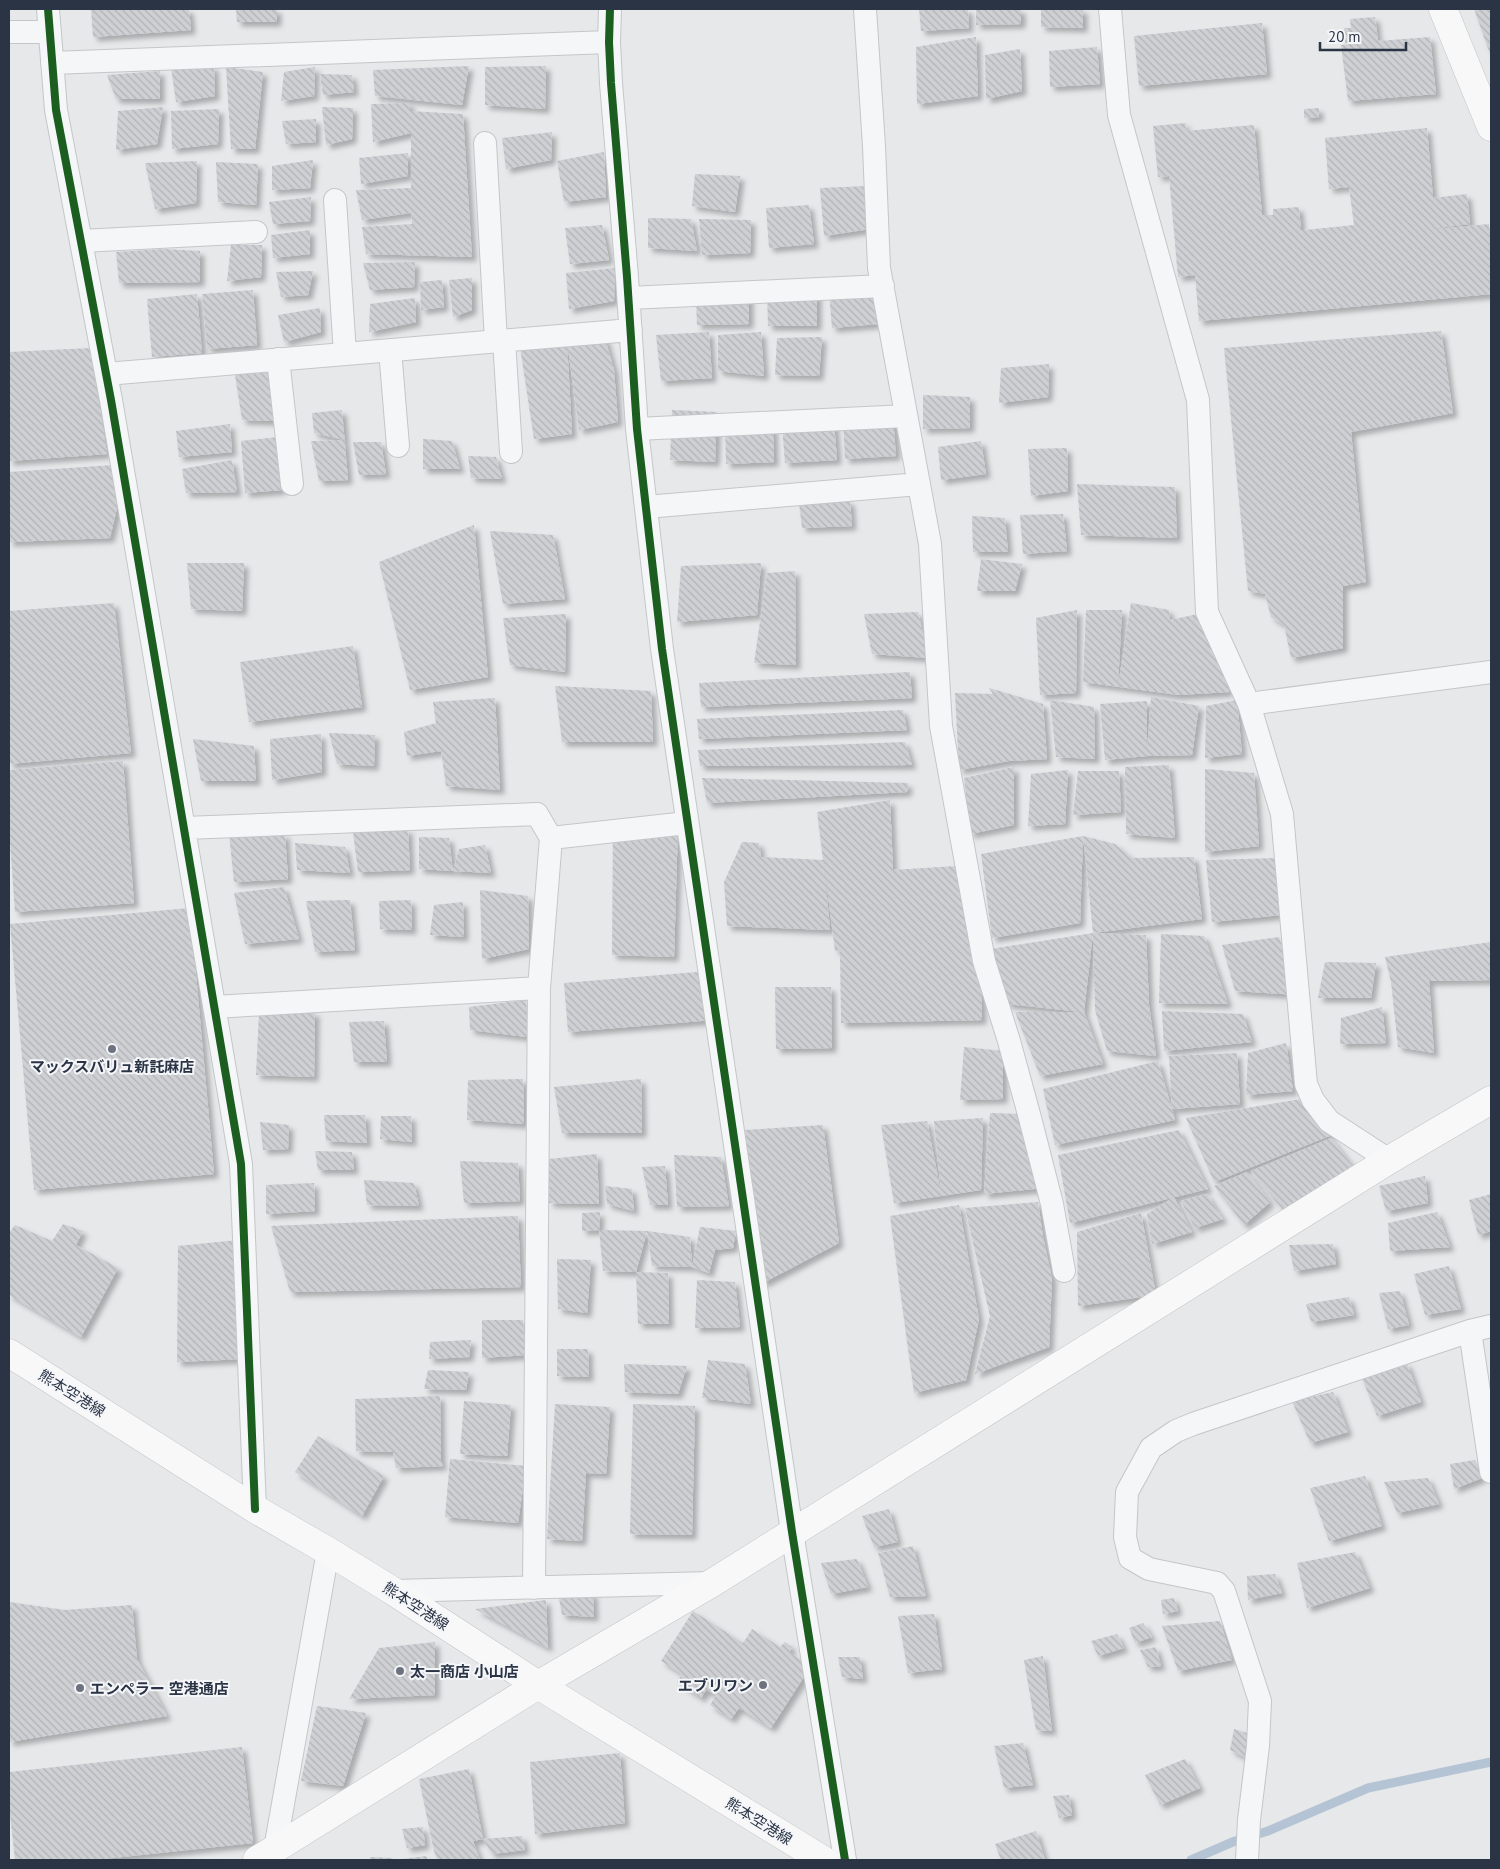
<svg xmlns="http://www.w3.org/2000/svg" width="1500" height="1869" font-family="'PT Sans','Noto Sans JP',sans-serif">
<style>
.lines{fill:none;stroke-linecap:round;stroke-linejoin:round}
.stream{stroke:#b4c4d5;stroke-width:9}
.building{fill:url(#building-back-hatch);filter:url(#shadow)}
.street-casing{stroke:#c4c6c8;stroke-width:24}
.secondary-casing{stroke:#c4c6c8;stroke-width:29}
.street{stroke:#f5f6f7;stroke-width:22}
.secondary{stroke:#f8f8f8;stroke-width:28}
.cycleway-casing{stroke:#f4f6f9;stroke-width:11}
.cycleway{stroke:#1b5e20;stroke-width:8}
.poi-dot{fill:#6c737f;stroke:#f4f6f9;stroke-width:2}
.labels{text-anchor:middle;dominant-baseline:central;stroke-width:4;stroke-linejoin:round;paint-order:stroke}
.poi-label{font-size:15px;font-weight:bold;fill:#2b3445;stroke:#f4f6f9;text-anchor:start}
.street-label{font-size:15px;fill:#2b3445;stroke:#f4f6f9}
</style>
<defs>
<pattern id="building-back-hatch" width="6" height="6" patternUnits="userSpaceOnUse" patternTransform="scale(1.25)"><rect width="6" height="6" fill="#ced0d3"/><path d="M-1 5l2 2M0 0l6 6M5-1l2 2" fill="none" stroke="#b1b3b6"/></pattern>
<filter id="shadow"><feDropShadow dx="4.5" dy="4.5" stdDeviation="2.5" flood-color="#0004"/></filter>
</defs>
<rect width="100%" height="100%" fill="#e6e8ea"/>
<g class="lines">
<!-- stream -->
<path class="stream" d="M1191,1860L1235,1841L1268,1831L1368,1788L1491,1762"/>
</g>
<!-- building -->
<path class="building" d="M91,9H189L191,30L93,37Z
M236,9H277V22H237Z
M919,9H968L969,28L921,31Z
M976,9H1021V24L976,25Z
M1041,9H1083V28L1041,27Z
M1474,9H1491V57Z
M1375,17L1378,41L1430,37L1436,94L1348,101L1341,45L1367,43H1345L1344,28H1351L1350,19Z
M1262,23L1267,74L1139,86L1134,36Z
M976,37L978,96L917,104L916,47Z
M1097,47L1100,84L1050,87L1049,51Z
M1020,49L1022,91L986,99L985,55Z
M214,66L215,96L176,102L171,67Z
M469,66L462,105L375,96L373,70Z
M546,66L545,109L485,105V67Z
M226,67L263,72L255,149H231Z
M315,67L314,96L281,101L284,72Z
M160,71V99H116L107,75Z
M320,74L352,75L354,92L323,95Z
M410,103V111L463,114L472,257L366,254L362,227L412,224L411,207V213L362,220L356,190L411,188V133L373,142L371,104Z
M163,107L157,144L116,150L118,111Z
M322,107L353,108L352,139L326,145Z
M1319,108V117L1304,118V109Z
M219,109L218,144L172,149L171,111Z
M316,119V142L286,144L282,121Z
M1186,123L1185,131L1254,125L1262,215H1273V209L1299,207L1301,230L1256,235L1354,225L1349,187L1329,189L1325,138L1427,128L1433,198L1467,194L1470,224L1414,231L1489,224L1491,294L1199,321L1195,275L1178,277L1169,176L1158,177L1153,126Z
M552,132L551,160L506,169L502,138Z
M604,152L606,197L564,202L557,161Z
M408,153V176L361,184L359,158Z
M313,160L310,188L272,190V166Z
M197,161L196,203L155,209L145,163Z
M216,162L258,164L256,205L218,202Z
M695,174L740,176L735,212L692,206Z
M867,186L870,229L824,236L820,188Z
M311,197L310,221L273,224L269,202Z
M809,205L814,244L769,248L766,208Z
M648,218L691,219L697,251L648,248Z
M699,219L751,220L750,253L702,255Z
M602,225L609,260L570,264L565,228Z
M310,230V254L273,258L271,235Z
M231,245H262L261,277L227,281Z
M164,249L200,251V282L119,283L116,252Z
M415,262L414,287L370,290L363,263Z
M615,268L614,301L569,309L566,273Z
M313,271L308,295L281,297L276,272Z
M472,278V310L453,317L449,280Z
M442,280L444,307L421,310L420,282Z
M875,288L878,324L832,328L829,292Z
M253,290L257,345L207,349L202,294Z
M817,293V326H768L767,294Z
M197,294L202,353L152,357L147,299Z
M749,296V324L697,325L696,298Z
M415,298L416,322L369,332L370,304Z
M320,308L321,332L284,342L278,315Z
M1441,331L1453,413L1351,432L1366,582L1343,586V648L1291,658L1284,625L1271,617L1265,594L1248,591L1224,348Z
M709,332L712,378L661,381L656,335Z
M761,332L764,376L718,371V335Z
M566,335L605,338L614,370L618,422L579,430L567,341L572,434L534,439L520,347Z
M822,337L819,376L775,375L777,338Z
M91,348L107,454L9,461V352Z
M1049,364L1048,397L999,403L1001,368Z
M269,367L273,421L242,420L235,375Z
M923,395L970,397V428L923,429Z
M342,410L348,480L319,481L311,441L344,440L314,433L312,413Z
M672,410L717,412L715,462L670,460Z
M893,418L896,456L845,459L843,421Z
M834,422L837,460L785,463L782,426Z
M230,424L232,452L179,457L176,431Z
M773,426L774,462L726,464L725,427Z
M278,437L282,490L245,493L241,441Z
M423,439L452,441L460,469H423Z
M981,441L986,474L941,480L938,447Z
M353,442H381L386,474L359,475Z
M1067,448L1068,491L1031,496L1028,449Z
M468,456L496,457L502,479L471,478Z
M232,460L237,492L186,493L182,469Z
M113,465L119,500L110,538L9,542V472Z
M1077,484L1175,487L1177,538L1081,535Z
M798,494L850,501L852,526L802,528Z
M1063,514L1067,551L1023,554L1020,515Z
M972,516L1005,518L1008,552H973Z
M474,525L488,677L410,690L379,562Z
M490,531L553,535L565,599L503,604Z
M981,559L1022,564L1015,591H977Z
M187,563H244L242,611L191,609Z
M761,563L757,615L677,622L681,566Z
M795,571L796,665L754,663L767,573Z
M114,603L131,753L9,764V611Z
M1131,603L1169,610L1170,620L1207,612L1229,692L1178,695L1083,682L1086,610H1122L1118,686Z
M1077,610L1076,693L1040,695L1036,618Z
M918,612L929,658L872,654L864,614Z
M566,614L565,672L510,665L503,618Z
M353,646L362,707L249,722L240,662Z
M910,672L912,698L701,707L699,683Z
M555,686L651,691L653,742H562Z
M989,688L1043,704L1047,759L1009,761L959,770L955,693L993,694Z
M1151,697L1199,706L1192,755L1147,756L1105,760L1100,704L1147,701V750Z
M495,698L500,790L446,786L441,751L407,756L404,732L436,723L433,702Z
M1050,700L1094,707L1095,759L1056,757Z
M1237,700L1242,754L1205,758L1206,706Z
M903,710L907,730L699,739L697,719Z
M329,733L375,735L374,766L337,764Z
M321,734L322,772L272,780L270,739Z
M193,739L254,746L256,781H201Z
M905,742L912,765L700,766L698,750Z
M123,761L134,903L15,912L9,828V770Z
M1169,765L1175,838L1126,834L1125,767Z
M1014,767V825L970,834L964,778Z
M1205,769L1254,773L1259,846L1205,852Z
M1068,770L1065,824L1028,826L1031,774Z
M1078,771H1119L1121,812L1073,815Z
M702,778L908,783L907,792L707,803Z
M890,800L893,870L956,866L980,946L982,1020L841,1023L840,950L835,951L824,863L830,930L727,926L724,882L742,842L759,843L761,857L823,860L817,812Z
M613,824H678L674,957L612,955Z
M408,829L410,870L358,872L353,832Z
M229,834H285L288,879L234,882Z
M1083,836L1115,844L1132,858L1194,857L1202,919L1093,933L1083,836L1080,923L992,938L981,854Z
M419,837L449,838L453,871L419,869Z
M295,843L345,847L350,873L297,870Z
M485,845L491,873L453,871L459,849Z
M1279,858L1291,914L1212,922L1206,860Z
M284,887L299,939L245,944L234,893Z
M480,890L528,896L529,949L482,959Z
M350,900L355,950L315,952L306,901Z
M411,900L412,930L380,929L379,901Z
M463,902L464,937L430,935L434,905Z
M190,908L214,1174L34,1190L10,924Z
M1093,933L1146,935L1149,1005L1156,1056L1107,1051L1095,1010Z
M1093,933L1084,1012L1103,1064L1040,1076L1015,1012H1082L1007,1004L990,949Z
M1161,934L1204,936L1228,1004L1159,1003Z
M1279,937L1298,995L1235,991L1222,945Z
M1491,942V980L1429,981L1434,1053L1398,1047L1391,982L1385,957Z
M1325,962L1376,963L1371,998H1318Z
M709,971L713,1020L568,1032L564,983Z
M775,987H831L832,1048L776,1049Z
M526,1000L528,1037L470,1030L469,1007Z
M1382,1007L1386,1043L1340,1044L1341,1018Z
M1162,1011L1243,1014L1252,1042L1164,1051Z
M259,1012H315L314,1077L256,1075Z
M384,1021L387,1062H354L349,1022Z
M1286,1043L1293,1091L1246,1095L1248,1053Z
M964,1047L1003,1051V1099L960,1100Z
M1237,1053L1240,1104L1172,1109L1169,1056Z
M1158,1061L1175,1120L1055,1145L1043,1089Z
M523,1079L524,1124L467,1120L468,1080Z
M641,1079L642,1133H562L554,1087Z
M1301,1099L1332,1135L1214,1182L1186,1118Z
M990,1113L1025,1114L1044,1188L984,1194Z
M324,1115H365L367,1143L326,1141Z
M381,1116H411L412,1142L380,1139Z
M983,1118L981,1190L894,1203L881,1125L927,1121L941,1193L934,1121Z
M260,1122L289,1125L288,1149L263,1150Z
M823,1125L839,1243L761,1284L745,1130Z
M1179,1130L1208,1189L1070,1223L1058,1155Z
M1331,1138L1355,1169L1283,1210L1251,1171Z
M315,1151L352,1152L354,1170H318Z
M597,1154L599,1204L549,1203V1159Z
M674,1155L721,1157L729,1206L677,1207Z
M460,1161L518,1163L520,1201L464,1203Z
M665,1166L668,1205H650L642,1167Z
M1247,1172L1270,1202L1244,1225L1214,1186Z
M1425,1176L1428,1203L1386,1211L1379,1186Z
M364,1180L414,1183L419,1206L367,1205Z
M314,1183L315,1211L266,1214V1185Z
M605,1186L632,1189L634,1211L607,1204Z
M1207,1194L1223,1219L1195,1228L1181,1201Z
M1491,1194V1231L1478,1235L1469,1200Z
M1174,1197L1192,1232L1152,1244L1147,1214Z
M1038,1202L1043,1237L1052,1279L1049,1347L975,1374L990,1316L965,1208Z
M959,1205L979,1319L966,1380L914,1393L890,1216Z
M600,1212L599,1230L582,1231V1213Z
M1437,1212L1450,1247L1390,1251L1388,1223Z
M1141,1213L1156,1295L1078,1306L1077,1232Z
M518,1216L521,1287L290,1292L271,1226Z
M63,1224L83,1231L76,1245L118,1268L81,1337L9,1295V1233L15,1225L52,1241Z
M700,1227L736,1231L733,1248L715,1250L709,1273L692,1267L652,1266L647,1231L636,1272L603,1271L599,1230L647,1231L690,1237L692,1267Z
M238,1240L244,1359L177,1362L178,1246Z
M1333,1244L1336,1264L1294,1271L1289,1245Z
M557,1259L591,1260L587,1313L558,1309Z
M1449,1266L1461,1309L1425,1315L1414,1274Z
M636,1272L668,1273L669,1324H638Z
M697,1280L735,1282L740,1327L695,1328Z
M1400,1291L1409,1325L1388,1329L1379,1293Z
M1349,1297L1354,1315L1311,1322L1306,1304Z
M482,1320H523L526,1355L482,1358Z
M471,1340L469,1357L429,1359L430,1342Z
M557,1349H588L589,1377L557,1376Z
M708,1360L745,1364L751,1404L702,1398Z
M1407,1363L1421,1402L1377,1416L1358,1368Z
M624,1364L687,1366L678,1394L625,1392Z
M428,1370L469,1372L466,1390L424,1389Z
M1333,1392L1348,1432L1310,1443L1292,1401Z
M440,1396L441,1461L443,1466L396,1468L393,1452L356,1451L355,1399Z
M464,1401L511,1405L507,1456L460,1454Z
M555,1404L610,1407L606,1474L586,1473L582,1541L547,1539Z
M633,1404L695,1406L692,1535L630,1534Z
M318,1436L384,1476L362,1516L295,1472Z
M450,1459L526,1466L518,1523L445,1517Z
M1475,1460L1482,1478L1454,1489L1450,1464Z
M1365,1476L1382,1526L1329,1541L1310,1488Z
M1428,1478L1439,1504L1397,1513L1384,1482Z
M889,1509L898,1542L874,1547L862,1516Z
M913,1546L926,1596L890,1597L878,1553Z
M1355,1552L1370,1588L1307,1608L1297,1563Z
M857,1559L868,1587L831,1594L821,1563Z
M1275,1574L1282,1593L1248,1600L1247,1576Z
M557,1587L593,1593L594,1617L562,1615Z
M1174,1598L1178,1611L1163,1614L1161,1600Z
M546,1600L548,1648L475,1609Z
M9,1602L65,1610L132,1605L137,1659L167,1716L9,1742Z
M693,1611L743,1643L752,1629L780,1647L785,1642L792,1647L789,1652L811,1666L771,1728L739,1708L731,1719L710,1705L716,1695L706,1690L701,1698L677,1682L682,1674L661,1661Z
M934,1614L942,1669L908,1673L898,1616Z
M1220,1621L1232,1660L1178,1671L1162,1626Z
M1143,1623L1152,1637L1135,1643L1129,1628Z
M1117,1634L1124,1648L1098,1656L1091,1641Z
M435,1642V1695L349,1699L379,1648Z
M1156,1647L1161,1666L1148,1667L1140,1650Z
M1043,1656L1052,1731L1036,1730L1024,1660Z
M838,1657H860L863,1679L842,1677Z
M317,1706L366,1713L343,1786L301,1781Z
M1234,1729L1250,1734L1249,1759L1230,1750Z
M1023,1743L1033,1785L1004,1788L994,1746Z
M242,1747L253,1843L94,1860H15L9,1805V1772Z
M620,1753L625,1823L535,1834L530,1762Z
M1185,1759L1200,1788L1160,1805L1145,1775Z
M469,1769L483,1839L473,1841L480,1860H438L434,1851L419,1779Z
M1069,1795L1072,1815L1059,1818L1053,1796Z
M423,1827L425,1845L407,1848L402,1829Z
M1036,1831L1045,1860H1001L995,1844Z
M522,1836L525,1850L492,1854L483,1839Z
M426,1856L428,1860H402V1859Z
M370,1857L392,1858V1860H370Z"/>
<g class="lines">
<defs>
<path id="street" d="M48,9L56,110L111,400L241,1164L255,1509
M610,9L609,42L611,83L627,277L637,429L662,649L792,1532L845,1860
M865,9L874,146L879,268L930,544L941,726L984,961L1009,1041L1030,1118L1052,1204L1064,1271
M1110,9L1119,115L1198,400L1207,612L1249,704L1491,672
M9,32H50
M52,63L609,42
M485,143L496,341
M335,200L345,354
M81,241L256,232
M629,298L883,286
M504,340L511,452
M390,350L398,446
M278,359L292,484
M106,374L631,330
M637,429L906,416
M646,507L919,484
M1249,704L1282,814L1306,1084L1313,1100L1329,1121L1389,1160
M185,828L537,814L551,838L678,824L687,826
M215,1007L539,988L551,838
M1470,1331L1491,1472
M534,1588L539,988
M393,1591L712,1583
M275,1849L328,1551
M1247,1860L1249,1820L1258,1746L1260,1701L1224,1591L1217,1583L1149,1569L1130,1558L1125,1537L1127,1492L1151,1448L1176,1431L1193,1424L1470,1331L1491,1326"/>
<path id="secondary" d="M1443,9L1491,127
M9,1353L255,1509L328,1551L393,1591L538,1685L823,1860
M257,1860L538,1685L712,1583L1389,1160L1491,1100"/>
</defs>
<!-- street casing -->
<use href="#street" class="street-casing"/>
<!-- secondary casing -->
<use href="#secondary" class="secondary-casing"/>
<!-- street -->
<use href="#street" class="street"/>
<!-- secondary -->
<use href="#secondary" class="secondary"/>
<defs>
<path id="cycleway" d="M48,9L56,110L111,400L241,1164L255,1509
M610,9L609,42L611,83L627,277L637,429L662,649L792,1532L845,1860"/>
</defs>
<!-- cycleway casing -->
<use href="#cycleway" class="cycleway-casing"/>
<!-- cycleway -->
<use href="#cycleway" class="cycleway"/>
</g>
<!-- markers -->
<g class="poi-dot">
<circle cx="112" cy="1049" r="5"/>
<circle cx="400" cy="1671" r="5"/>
<circle cx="763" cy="1685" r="5"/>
<circle cx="80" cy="1688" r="5"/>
</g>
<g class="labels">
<!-- poi labels -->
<g class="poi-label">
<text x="112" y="1066" text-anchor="middle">マックスバリュ新託麻店</text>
<text x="410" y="1671">太一商店 小山店</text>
<text x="753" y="1685" text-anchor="end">エブリワン</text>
<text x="90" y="1688">エンペラー 空港通店</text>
</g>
<!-- street labels -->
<g class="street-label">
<text transform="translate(72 1393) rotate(32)">熊本空港線</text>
<text transform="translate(416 1606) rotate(33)">熊本空港線</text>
<text transform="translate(759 1821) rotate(32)">熊本空港線</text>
</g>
</g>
<!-- border -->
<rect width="1500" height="1869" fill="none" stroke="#2b3445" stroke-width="20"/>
<!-- scale -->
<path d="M1320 42v8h86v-8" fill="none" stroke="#2b3445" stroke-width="2.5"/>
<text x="1328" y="42" font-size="15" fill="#2b3445" stroke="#f4f6f9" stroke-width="4" paint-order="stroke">20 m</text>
</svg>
